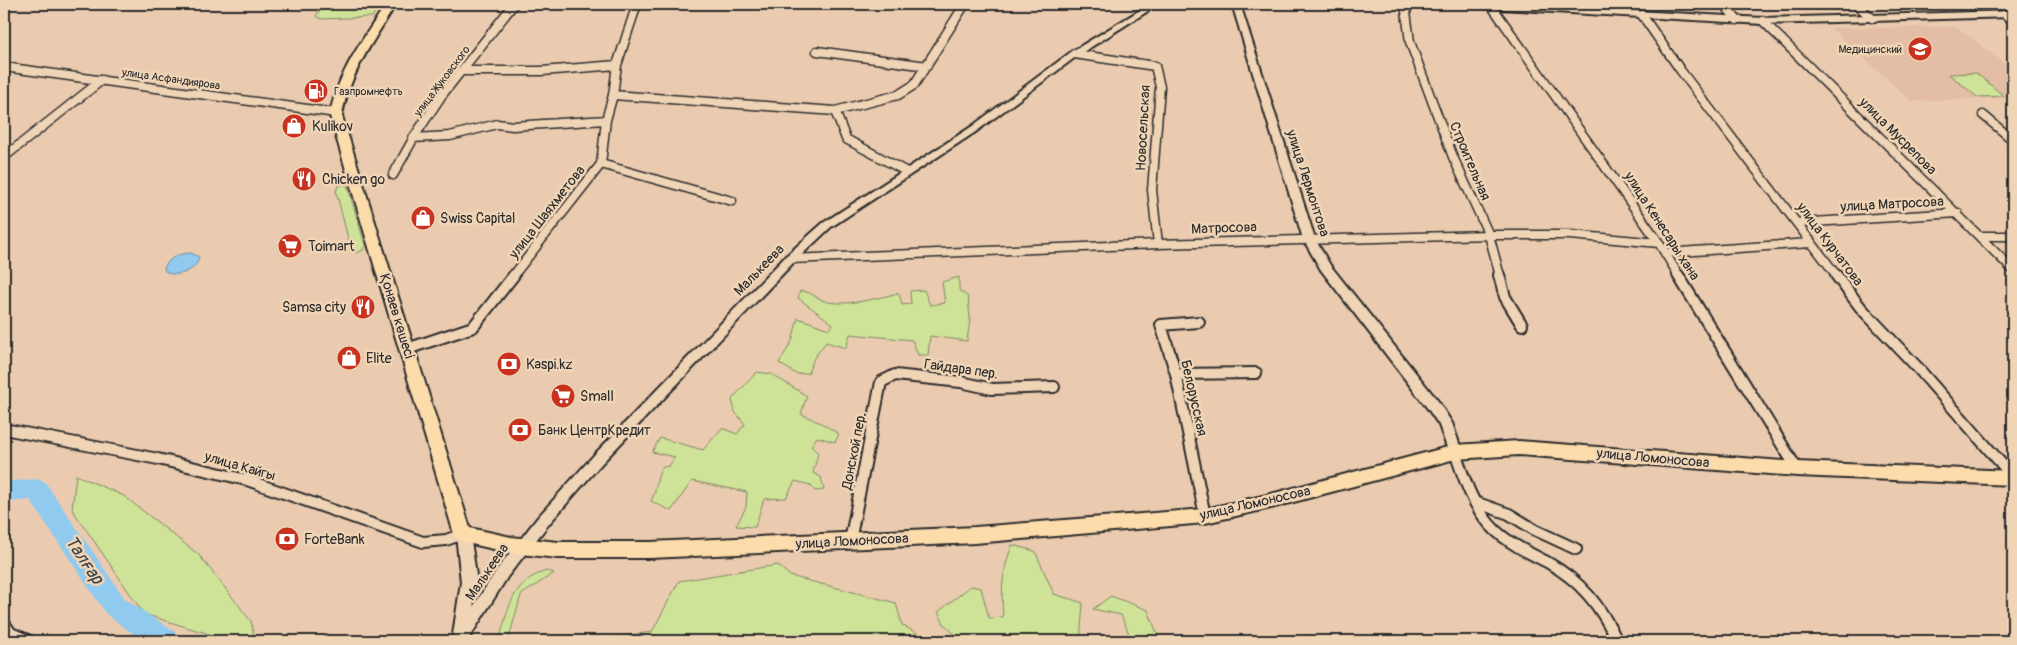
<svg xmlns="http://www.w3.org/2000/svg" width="2017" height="645" font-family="Pangolin,sans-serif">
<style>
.built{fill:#e3bda5}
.green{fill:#cee398;stroke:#7c8762}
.water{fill:#90caef;stroke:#688aa1}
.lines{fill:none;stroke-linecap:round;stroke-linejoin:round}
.river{fill:#90caef;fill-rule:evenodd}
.minor-far1-casing{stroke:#2b2b2b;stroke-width:11}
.minor-casing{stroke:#2b2b2b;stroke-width:14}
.tertiary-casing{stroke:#2b2b2b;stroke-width:4}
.secondary-casing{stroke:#2b2b2b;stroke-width:4}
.primary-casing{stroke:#2b2b2b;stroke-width:4}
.minor-far1{stroke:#efd4b6;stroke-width:8}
.minor{stroke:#efd4b6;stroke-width:10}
.tertiary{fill:#efd4b6;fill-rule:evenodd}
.secondary{fill:#efd4b6;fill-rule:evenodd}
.primary{fill:#fddcac;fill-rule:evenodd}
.labels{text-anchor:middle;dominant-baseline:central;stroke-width:5;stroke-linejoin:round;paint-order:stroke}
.far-poi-label{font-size:11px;fill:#2b2b2b;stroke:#efd4b6;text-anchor:end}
.far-street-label{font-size:11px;fill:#2b2b2b;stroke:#efd4b6}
.poi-label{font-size:14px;fill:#2b2b2b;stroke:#efd4b6;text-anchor:start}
.street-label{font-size:14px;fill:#2b2b2b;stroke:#efd4b6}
.near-water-label{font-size:18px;font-style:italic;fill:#3a4348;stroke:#efd4b6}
</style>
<rect width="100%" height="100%" fill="#ebcbaf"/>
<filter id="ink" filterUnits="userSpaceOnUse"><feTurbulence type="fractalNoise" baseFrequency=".02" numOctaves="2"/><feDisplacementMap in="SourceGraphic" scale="10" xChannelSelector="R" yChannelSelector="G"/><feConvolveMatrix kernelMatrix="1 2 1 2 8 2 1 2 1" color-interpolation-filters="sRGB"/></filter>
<g filter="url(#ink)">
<!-- built -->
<path class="built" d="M1957,27L2013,70V98L1911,101L1831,28Z"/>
<!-- green -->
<path class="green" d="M324,4H380L372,17L321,19L316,16Z
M1976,73L2004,96L1977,97L1949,74Z
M345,184L348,188L365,245L363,250L357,253L351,250L336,191L338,186Z
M959,277V290L968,297L970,319L967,341L930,336L928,355H918L912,340L850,334L846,348L826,342L814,358L808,373L796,374L779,363L792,341L798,318L829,329L833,324L798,298L800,291C812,291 817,300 828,302C851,306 877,298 899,293L902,305L911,304L910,291L924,290L930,305L945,303L942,282Z
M757,372L771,374L807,396L801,414L821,423L839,434L835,442L817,437L811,446L818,453L813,473L821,477L824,490L815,491L810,485L795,481L786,498L764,499L755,527L736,526L746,507L747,492L692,481L671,511L651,501C658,490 655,476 663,467L669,466L675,457L652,452L660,438L703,450L722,428L737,434L745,424L735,412L732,399Z
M76,475L124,496L199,555L251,621L255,641H232L144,614L72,509Z
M1012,545L1035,551L1054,594L1083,603L1080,641H962L944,624L938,612L971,586L981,588L989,618L1003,617C1001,588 1002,573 1012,545Z
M778,565L790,576L896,603L902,625L931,641H610L614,637L652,632L679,581Z
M547,571L554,573L521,595L508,641H499C508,610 512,580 547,571Z
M1111,596L1148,610L1160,641H1132L1121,615L1093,609Z"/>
<!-- water -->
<path class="water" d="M191,253L199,257C197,271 176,279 165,271L164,268C169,257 180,253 191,253Z"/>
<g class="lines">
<!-- river -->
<path class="river" d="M36,479L45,482L125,599L175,632L179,641H143L107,615L30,500L4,502V482Z"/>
<defs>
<path id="minor-far1" d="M1405,4L1410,42L1453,157L1489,235L1500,276
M1724,4L1737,20
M1856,4L1872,18
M1491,5L1659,243L1679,276
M2005,14L2013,21
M1642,15L1681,71L1837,276
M1763,21L2013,270
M817,51L927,66
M1074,54L1155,66L1160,87L1152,190L1158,244
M4,67L336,113
M460,71H542L617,65
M613,95L835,111L846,139L907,172
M835,111L898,95L914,85L965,4
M1983,115L2013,140
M413,138L450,136L497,124L513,126L606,120
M4,157L102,80
M601,164L732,201
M393,175L416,134L442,95L514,4
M1797,223L1958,213
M1981,236H2013
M1665,253L1810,243
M790,259L1158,244L1489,235H1570L1659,243
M513,276L601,164L606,120L613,95L617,65L637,4"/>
<path id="minor" d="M1499,275L1505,297L1522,325
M1678,275L1797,469
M1836,275L1861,308L1917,367L2013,477
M1199,322L1161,325L1176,374L1205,516
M407,349L473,327L514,275
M1176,374L1256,373
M4,429L158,459L247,480L423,542L446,540L463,534
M1455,452C1464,479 1474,510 1495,530C1510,544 1529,553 1547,562C1581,581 1601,606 1617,641
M1475,502L1509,514L1535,530L1576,549
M850,541L881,382L895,375L961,382L992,389L1054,387
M4,623L11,633L4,640
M11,633L30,641"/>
<path id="tertiary" d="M1150,4H1159L1077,56L977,131L831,227L794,262L602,463L548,525L508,576L468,640L464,641L458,640L456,635L458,630L498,568L538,517L594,455L786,256L823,223L971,127L1071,52Z"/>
<path id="secondary" d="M1232,4H1240L1315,239L1330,265L1438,401L1452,423L1462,452L1460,456L1455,458L1450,456L1439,425L1428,409L1321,270L1303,239Z
M1461,4H1508L1763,18L2013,11V17L1763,24L1465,7Z
M463,528L468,530L470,534L477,582L468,641H452L461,582L456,534L458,530Z"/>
<path id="primary" d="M386,4H396C375,39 348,75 342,116L470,528L511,537L558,542H650L975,527L1205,509L1271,494L1455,445L1519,441L1797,462L2013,471V485L1797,476L1519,455L1455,459L1271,508L1205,523L975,543L650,558H558L511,553L463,542L457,539L454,534L330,116C336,75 364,38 386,4Z"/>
</defs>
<!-- minor-far1 casing -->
<use href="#minor-far1" class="minor-far1-casing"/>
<!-- minor casing -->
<use href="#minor" class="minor-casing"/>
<!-- tertiary casing -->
<use href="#tertiary" class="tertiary-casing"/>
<!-- secondary casing -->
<use href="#secondary" class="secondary-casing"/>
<!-- primary casing -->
<use href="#primary" class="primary-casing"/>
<!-- minor-far1 -->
<use href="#minor-far1" class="minor-far1"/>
<!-- minor -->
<use href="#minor" class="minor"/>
<!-- tertiary -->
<use href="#tertiary" class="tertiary"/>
<!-- secondary -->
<use href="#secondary" class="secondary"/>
<!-- primary -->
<use href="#primary" class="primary"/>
</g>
</g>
<!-- icons -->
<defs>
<symbol id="university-disc" viewBox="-11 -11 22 22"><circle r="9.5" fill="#c8321e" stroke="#efd4b6"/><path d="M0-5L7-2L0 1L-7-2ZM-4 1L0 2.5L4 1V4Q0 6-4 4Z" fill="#fff"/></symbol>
<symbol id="fuel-disc" viewBox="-11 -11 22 22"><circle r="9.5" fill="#c8321e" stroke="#efd4b6"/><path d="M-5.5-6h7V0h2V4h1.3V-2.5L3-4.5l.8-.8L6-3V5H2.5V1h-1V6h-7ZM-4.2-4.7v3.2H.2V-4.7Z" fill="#fff"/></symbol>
<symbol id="shop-disc" viewBox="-11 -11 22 22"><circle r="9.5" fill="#c8321e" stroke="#efd4b6"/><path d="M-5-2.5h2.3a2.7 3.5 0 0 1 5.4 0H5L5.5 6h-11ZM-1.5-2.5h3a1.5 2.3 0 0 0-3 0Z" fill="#fff"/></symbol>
<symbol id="restaurant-disc" viewBox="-11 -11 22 22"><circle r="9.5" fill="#c8321e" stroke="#efd4b6"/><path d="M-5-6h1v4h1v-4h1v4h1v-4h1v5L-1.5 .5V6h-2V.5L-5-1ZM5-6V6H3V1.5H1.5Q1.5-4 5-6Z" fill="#fff"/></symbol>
<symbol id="supermarket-disc" viewBox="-11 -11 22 22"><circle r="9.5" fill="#c8321e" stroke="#efd4b6"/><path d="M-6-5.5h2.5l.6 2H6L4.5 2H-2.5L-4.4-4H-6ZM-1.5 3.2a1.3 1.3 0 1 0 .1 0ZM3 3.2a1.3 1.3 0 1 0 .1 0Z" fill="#fff"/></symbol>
<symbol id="bank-disc" viewBox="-11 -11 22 22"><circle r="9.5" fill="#c8321e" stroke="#efd4b6"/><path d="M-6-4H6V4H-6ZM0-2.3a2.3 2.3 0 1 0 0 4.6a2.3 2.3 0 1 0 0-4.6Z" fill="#fff"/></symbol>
</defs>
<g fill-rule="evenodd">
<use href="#university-disc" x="1906" y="35" width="28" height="28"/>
<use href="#fuel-disc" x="302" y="77" width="28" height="28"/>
<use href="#shop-disc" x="280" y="112" width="28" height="28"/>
<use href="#restaurant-disc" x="290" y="165" width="28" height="28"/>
<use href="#shop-disc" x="409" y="204" width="28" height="28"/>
<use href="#supermarket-disc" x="276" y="232" width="28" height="28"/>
<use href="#restaurant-disc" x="349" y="293" width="28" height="28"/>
<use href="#shop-disc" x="335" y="344" width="28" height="28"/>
<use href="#bank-disc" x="495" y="350" width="28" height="28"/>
<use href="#supermarket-disc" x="549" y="382" width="28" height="28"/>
<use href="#bank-disc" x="506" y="416" width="28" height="28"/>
<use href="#bank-disc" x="273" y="525" width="28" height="28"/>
</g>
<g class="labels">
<!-- far-poi labels -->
<g class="far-poi-label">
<text x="1902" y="49">Медицинский</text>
<text x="334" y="91" text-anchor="start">Газпромнефть</text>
</g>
<!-- far-street labels -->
<g class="far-street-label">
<text transform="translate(171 79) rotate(8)">улица Асфандиярова</text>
<text transform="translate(442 81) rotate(-53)">улица Жуковского</text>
</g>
<!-- poi labels -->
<g class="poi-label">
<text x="312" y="126">Kulikov</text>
<text x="322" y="179">Chicken go</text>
<text x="440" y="218">Swiss Capital</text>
<text x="308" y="246">Toimart</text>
<text x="346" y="307" text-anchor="end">Samsa city</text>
<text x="366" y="358">Elite</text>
<text x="526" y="364">Kaspi.kz</text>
<text x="580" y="396">Small</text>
<text x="538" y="430">Банк ЦентрКредит</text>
<text x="304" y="539">ForteBank</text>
</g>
<!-- street labels -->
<g class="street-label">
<text transform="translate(1143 128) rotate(-87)">Новосельская</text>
<text transform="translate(1898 136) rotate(45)">улица Мусрепова</text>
<text transform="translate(1470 161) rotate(67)">Строительная</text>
<text transform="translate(1308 183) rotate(72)">улица Лермонтова</text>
<text transform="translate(1892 204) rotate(-3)">улица Матросова</text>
<text transform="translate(547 212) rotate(-52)">улица Шаяхметова</text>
<text transform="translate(1662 226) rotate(57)">улица Кенесары хана</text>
<text transform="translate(1224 228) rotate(-2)">Матросова</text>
<text transform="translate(1830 244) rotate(53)">улица Курчатова</text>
<text transform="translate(759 270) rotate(-46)">Малькеева</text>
<text transform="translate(397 316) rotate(73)">Қонаев көшесі</text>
<text transform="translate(961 369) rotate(8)">Гайдара пер.</text>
<text transform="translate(1194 398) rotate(77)">Белорусская</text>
<text transform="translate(854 451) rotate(-79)">Донской пер.</text>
<text transform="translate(1653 458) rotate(5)">улица Ломоносова</text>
<text transform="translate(240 466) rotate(16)">улица Кайгы</text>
<text transform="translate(1255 503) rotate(-13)">улица Ломоносова</text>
<text transform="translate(852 541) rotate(-3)">улица Ломоносова</text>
<text transform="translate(487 572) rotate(-56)">Малькеева</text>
</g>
<!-- near-water labels -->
<g class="near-water-label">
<text transform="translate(84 560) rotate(56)">Талғар</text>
</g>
</g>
<!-- margin -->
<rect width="2017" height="645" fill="none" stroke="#efd4b6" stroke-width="20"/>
<rect x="10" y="10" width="1997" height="625" fill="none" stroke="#2b2b2b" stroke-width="2" filter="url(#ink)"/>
</svg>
